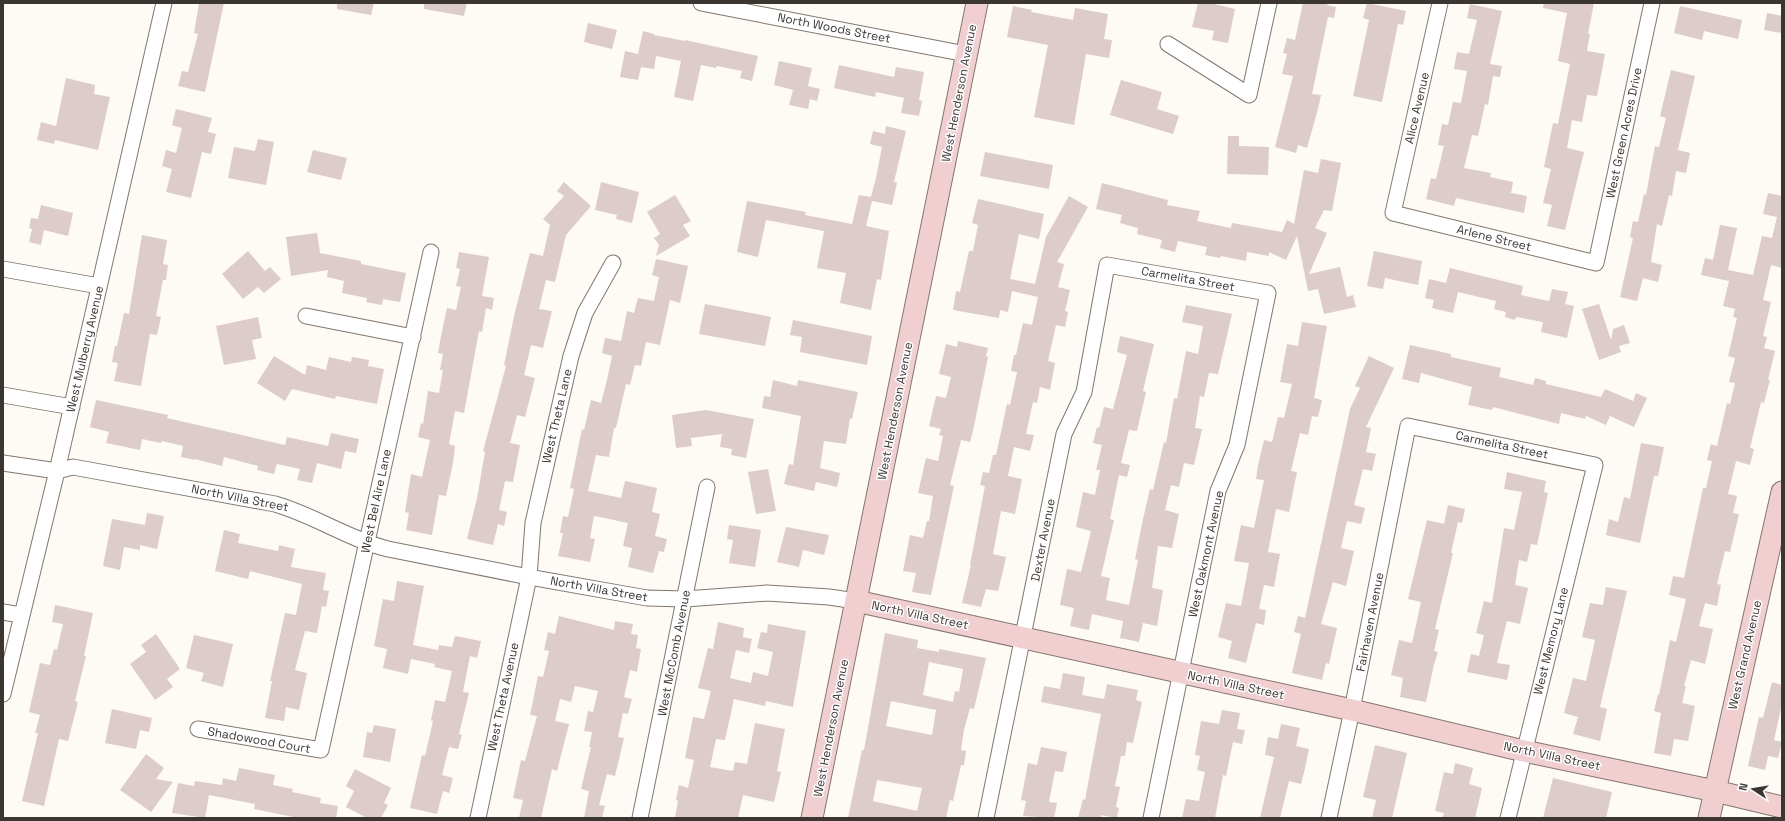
<svg xmlns="http://www.w3.org/2000/svg" width="1785" height="821" font-family="'Space Grotesk',sans-serif">
<style>
.building{fill:#ddccca;fill-rule:evenodd}
.lines{fill:none;stroke-linecap:round;stroke-linejoin:round}
.street-casing{stroke:#82776d;stroke-width:17}
.secondary-casing{stroke:#82776d;stroke-width:23}
.street{stroke:#fff;stroke-width:15}
.secondary{stroke:#f1cfd1;stroke-width:21}
.labels{text-anchor:middle;dominant-baseline:central;stroke-width:3;stroke-linejoin:round;paint-order:stroke}
.street-label{font-size:12px;fill:#3b3632;stroke:#fff}
</style>
<rect width="100%" height="100%" fill="#fefaf5"/>
<!-- building -->
<path class="building" d="M199,3H224L205,92L178,86L182,71L188,72L198,34L194,33Z
M337,3H374L371,15L337,9Z
M424,3H467L464,16L424,9Z
M1198,3H1210L1235,9L1228,43L1212,40L1214,31L1192,27Z
M1303,3H1328L1327,5L1336,7L1334,18L1328,17L1312,94L1321,95L1318,109L1307,148L1298,145L1296,153L1275,147L1293,76L1282,74L1287,54L1283,53L1287,38L1295,40Z
M1367,3L1406,11L1403,25L1398,24L1382,102L1353,96L1369,20L1363,18Z
M1544,3H1594L1588,34H1590L1587,51L1605,54L1597,96L1587,95L1582,122L1572,120L1567,148L1584,152L1565,230L1547,226L1552,205L1543,203L1551,169L1544,167L1553,123L1558,124L1570,64L1558,61L1567,13L1543,8Z
M1470,4L1502,11L1490,64L1502,66L1500,77L1493,76L1488,105L1485,104L1478,136L1472,135L1464,168L1491,173L1490,177L1513,182L1511,193L1527,196L1524,213L1456,198L1454,206L1426,199L1431,178L1436,179L1444,146L1438,145L1442,124L1448,125L1453,102L1461,103L1467,71L1454,69L1457,52L1469,54L1477,20L1467,18Z
M1013,6L1032,10L1031,12L1073,20L1075,8L1108,14L1104,39L1112,40L1109,58L1086,54L1074,125L1034,117L1048,45L1007,37Z
M1680,6L1742,20L1738,39L1704,31L1702,40L1674,33Z
M1767,13L1782,16V33L1764,30Z
M588,23L617,30L612,49L584,42Z
M643,31L654,34V35L685,41V40L758,56L752,81L740,78L742,71L717,66L716,68L701,65L693,101L674,97L681,61L656,56L654,69L641,67L638,80L620,77L625,51L638,54Z
M779,61L812,68L808,86L820,89L817,101L810,99L808,109L789,105L793,90L774,85Z
M839,65L894,77L896,67L924,72L919,100L922,101L919,116L901,113L904,98L876,92L875,97L834,88Z
M1671,70L1695,76L1678,150L1690,153L1686,173L1676,171L1672,196L1669,195L1662,226L1657,224L1651,262L1662,265L1658,282L1643,278L1637,301L1620,297L1633,238L1630,237L1633,221L1638,222L1644,194L1646,195L1655,146L1659,147L1666,118L1660,116Z
M66,78L95,85L94,94L110,97L98,150L55,140L54,144L37,140L41,122L56,126Z
M1121,80L1162,92L1157,109L1179,116L1173,134L1110,115Z
M176,109L212,118L208,132L216,134L211,154L202,152L191,198L166,192L172,169L162,166L166,150L176,153L182,128L172,125Z
M886,126L906,131L894,182L897,183L892,205L872,201L866,226L889,231L881,280L877,279L871,310L840,303L846,273L817,268L824,231L766,220L758,257L737,252L747,201L806,212L805,215L852,224L859,195L871,197L876,178L882,147L870,144L873,131L885,134Z
M1228,136H1239V146L1269,147L1268,175L1227,174Z
M258,139L274,142L266,185L228,178L234,147L255,151Z
M313,150L347,158L341,180L307,172Z
M985,152L1053,165L1049,189L980,176Z
M1321,159L1341,163L1332,211L1324,210L1315,228L1327,233L1309,274L1340,267L1347,297L1353,295L1356,307L1324,314L1318,289L1308,291L1297,236L1286,260L1269,252V256L1247,252L1246,261L1221,256L1220,258L1205,255L1207,247L1178,241L1175,252L1160,248L1162,240L1137,234L1138,228L1120,223L1122,215L1096,209L1102,183L1168,200L1167,205L1200,211L1197,221L1231,228L1232,223L1282,232L1287,220L1294,224L1304,170L1318,173Z
M564,182L591,206L566,235L555,282L546,280L539,309L552,311L543,348L531,345L524,375L535,378L525,417L517,415L510,443L520,445L513,482L505,481L499,510L507,512L504,526L498,524L493,545L467,539L477,498L485,452L483,451L506,366L504,365L514,316L530,253L543,256L550,225L543,219L564,196L557,191Z
M601,182L639,192L632,223L616,219L617,215L595,210Z
M1768,193L1782,196V268L1771,265L1763,300L1771,302L1763,336L1767,337L1764,348L1775,351L1768,380H1770L1764,403L1761,402L1750,448L1754,449L1750,465L1736,461L1728,494L1737,496L1733,513L1739,514L1730,552L1725,551L1717,584L1721,585L1717,606L1705,603L1699,626L1713,629L1705,664L1691,660L1684,686H1686L1682,703L1695,706L1688,741L1674,739L1671,756L1654,753L1661,713L1654,711L1658,694L1659,695L1670,640L1676,642L1686,599L1669,595L1673,576L1684,578L1703,488H1706L1712,461L1707,460L1711,444L1717,446L1727,403L1730,404L1735,383L1729,382L1735,358L1728,356L1737,318L1733,317L1735,309L1723,306L1729,281L1701,275L1705,258L1713,260L1720,225L1737,228L1728,270L1753,275L1762,236L1772,238L1777,217L1763,214Z
M675,195L691,221L683,225L690,236L656,256L659,245L654,238L660,234L647,212Z
M1069,196L1088,207L1057,262L1064,264L1058,287L1070,290L1065,311L1068,312L1065,327L1056,325L1048,361L1055,363L1050,390L1040,387L1037,403L1033,402L1026,434L1034,435L1030,451L1014,447L1008,476L1022,479L1015,514L1001,511L993,554L1006,557L1003,571L998,591L986,589L981,607L962,603L971,565H970L985,486L980,485L983,472L989,473L993,455H996L1007,404L1010,405L1017,372L1011,371L1014,355H1016L1023,323L1032,325L1038,297L1012,291L1008,312L1000,310L999,318L953,310L956,291L960,292L969,251H973L978,225L972,223L978,199L1044,214L1039,239L1019,234L1010,279L1035,284L1046,237Z
M41,205L73,213L68,236L44,230L41,245L29,242L32,229L29,228L31,218L38,219Z
M317,233L320,253L361,261V264L406,273L400,302L383,299L382,305L366,302L367,298L342,293L344,281L327,277L328,270L291,276L286,237Z
M142,235L167,240L163,264L168,265L166,280H163L156,316L161,317L157,335L150,334L141,386L114,381L118,363L112,362L115,346H117L124,313L129,314Z
M248,251L265,271L270,267L281,279L264,293L258,287L243,299L222,274Z
M1374,251L1422,261L1418,285L1385,278L1383,289L1367,286Z
M459,252L489,257L482,296L494,298L492,310L486,308L482,332L479,331L464,413L455,411L449,444L455,446L453,463L446,496L439,495L432,535L406,530L409,513L405,512L411,474L422,477L430,440L418,437L421,423L423,424L428,391L439,393L443,370H440L443,354L438,353L441,336L447,308L456,310L461,287L456,286L460,269L456,268Z
M656,259L688,266L680,303L670,300L660,345L646,342L641,366L635,365L630,385L626,384L616,428H614L609,457L596,455L588,491L621,498L625,481L657,488L652,512L660,514L655,536L667,539L664,552L659,551L653,573L628,567L632,548L623,546L628,523L600,517L594,516L590,538L595,539L590,562L558,556L563,533H560L563,516L568,517L574,489L570,488L582,429L584,430L591,400L601,403L607,380L612,356L602,353L605,338L621,341L627,311L634,313L638,298L654,301L659,277L652,275Z
M1450,268L1523,286L1521,295L1549,301L1552,289L1568,292L1565,304L1574,306L1567,338L1541,332L1543,322L1516,317L1515,320L1505,317L1506,312L1494,309L1496,301L1458,292L1453,313L1432,308L1434,300L1425,298L1429,279L1446,283Z
M705,304L771,317L765,346L699,334Z
M1599,304L1611,340L1613,329L1624,325L1630,343L1619,346L1621,352L1599,360L1582,309Z
M1186,305L1232,314L1218,374L1209,373L1204,397L1200,396L1195,428L1202,429L1194,465L1184,463L1179,487L1171,485L1165,510L1179,514L1172,548L1158,546L1152,588L1163,590L1157,626L1143,623L1139,642L1120,638L1123,621L1092,614L1089,630L1070,626L1074,608L1060,605L1067,569L1081,572L1091,531L1076,527L1083,492L1095,495L1100,470H1096L1102,445L1093,443L1097,427L1099,428L1104,407L1113,409L1119,386L1127,355L1117,352L1120,336L1154,344L1143,391L1146,392L1137,431L1129,430L1121,463L1130,465L1127,477L1119,475L1110,519L1114,520L1101,576L1110,578L1106,600L1129,605L1138,560L1135,559L1143,519L1150,489L1153,490L1164,442L1166,443L1174,398L1177,399L1186,351L1198,354L1203,326L1182,322Z
M258,317L262,338L252,340L256,359L224,365L216,326Z
M793,320L872,336L867,365L800,352L802,337L790,335Z
M1302,322L1327,326L1314,398L1322,400L1318,417L1312,416L1308,435L1300,433L1291,471L1297,472L1289,512L1276,509L1268,552L1280,554L1274,587L1264,585L1259,609L1266,610L1264,625L1256,623L1246,663L1228,658L1232,641L1218,637L1226,603L1241,606L1249,563L1234,561L1241,525L1254,528L1264,480L1256,479L1258,465L1264,440L1272,442L1278,417L1284,418L1292,384L1280,382L1287,344L1298,346Z
M958,341L988,348L986,356L988,357L973,431L970,442L961,440L950,485L954,486L931,595L912,592L916,573L903,571L910,535L923,538L927,521H929L933,496L918,493L926,458L938,461L943,436L939,435L941,429L929,426L936,396L946,398L951,377L939,374L946,344L957,347Z
M1410,345L1451,354V357L1501,368L1499,377L1533,385L1535,378L1546,381V384L1601,397L1605,389L1633,401L1636,393L1647,398L1634,427L1610,416L1606,425L1586,416L1585,419L1561,413L1559,424L1493,407L1492,410L1468,405L1472,387L1421,373L1419,383L1402,379Z
M274,356L305,375L307,365L326,370L329,357L351,362L352,357L369,360L368,366L384,369L377,404L336,396L335,399L292,389L285,401L257,383Z
M1369,356L1394,368L1366,427L1371,428L1366,452L1376,454L1372,471L1363,469L1354,505L1365,508L1361,524L1347,521L1341,548L1354,551L1346,586L1333,582L1321,624L1337,628L1329,664L1326,663L1322,680L1292,673L1301,634L1294,632L1298,616L1305,618L1350,409L1360,388L1355,386Z
M773,380L797,386L798,380L858,392L852,419L850,418L846,444L824,441L820,468L840,473L837,487L816,482L814,491L784,484L789,464L793,465L801,416L762,408L764,396L770,397Z
M96,400L168,415L167,418L285,445L287,437L328,446L331,433L359,439L356,453L345,451L341,469L317,463L312,483L297,480L300,469L277,464L274,474L257,470L258,466L224,457L222,466L195,459V460L181,457L183,446L162,441L161,443L142,439L140,450L106,443L109,432L90,427Z
M706,410L754,419L746,458L731,455L732,449L720,447L722,434L691,438L692,446L676,448L672,415Z
M1641,443L1664,447L1658,476H1654L1640,543L1606,535L1609,519L1618,522L1624,497L1630,499Z
M768,469L776,511L756,514L748,472Z
M1507,472L1546,481L1544,492L1548,493L1537,545L1531,544L1527,562L1519,560L1515,585L1528,588L1520,624L1507,621L1501,645L1497,663L1510,665L1507,680L1467,672L1471,654L1479,656L1484,635L1476,633L1484,601L1492,603L1504,528L1514,530L1522,492L1504,489Z
M1448,505L1465,509L1462,523L1458,522L1451,553H1453L1435,629L1439,630L1434,651L1438,652L1434,664L1426,702L1400,697L1403,678L1391,675L1399,640L1412,643L1421,602L1408,599L1427,520L1444,524Z
M147,513L164,516L157,549L140,545V550L124,547L120,570L103,566L112,519L145,525Z
M729,525L761,530L755,567L729,563L733,540L727,539Z
M786,527L829,535L824,555L803,550L799,567L777,562Z
M224,530L240,534L238,543L278,551L279,545L295,549L291,567L326,573L323,590L329,591L326,607L322,606L317,633L305,631L295,670L307,673L299,710L286,707L284,721L265,718L272,681H270L285,613L296,615L302,584L250,571L248,579L215,571Z
M397,581L424,586L413,645L438,650L439,645L452,647L455,636L481,641L477,658L470,656L463,692L469,693L459,734L462,735L458,749L449,747L442,775L453,778L449,793L443,791L437,814L410,808L422,755L425,756L433,721L431,720L435,700L445,702L452,671L434,667L435,664L411,659L408,674L383,668L387,649L374,646L383,599L394,601Z
M1606,587L1627,591L1600,707L1607,709L1600,741L1573,734L1578,717L1564,713L1573,678L1586,681L1595,640L1582,637L1590,603L1603,605Z
M55,605L93,613L84,656H86L75,701L78,702L68,741L59,739L44,806L22,801L38,733H35L40,715L29,712L40,663L50,665L54,649L57,650L63,624L52,622Z
M559,616L614,630L615,621L633,624L631,634L638,635L636,648L641,649L637,672L630,670L624,697L632,699L628,714L623,713L618,737L624,738L615,776L607,774L599,805L605,806L602,818H584L589,791L581,789L591,747H589L592,732L584,731L588,711L593,712L598,691L575,686L571,702L560,699L555,721L569,724L557,771L552,769L541,818H519L523,800L513,798L521,760L525,761L537,716L530,715L538,676L543,677L549,651L544,650L548,632L555,634Z
M718,622L744,628L743,637L752,639L749,653L736,650L730,678L751,683L753,672L768,676L773,652L757,648L761,632L767,633L768,624L806,631L793,707L766,701L765,706L734,699L725,740L716,739L710,767L733,771L735,762L747,764L755,723L785,729L777,771L781,772L774,802L743,795L738,818H675L678,801L676,800L679,785L688,788L694,760L685,758L693,717L704,719L711,691L698,688L708,648L713,649Z
M885,633L918,640L917,648L939,652V649L986,658L974,709L970,708L964,730L961,750L966,751L964,765H961L953,801L950,800L946,818H848L862,750H864ZM929,662L963,669L959,692L955,691L953,702L923,695ZM891,701L936,710L932,735L886,726ZM877,780L922,788L917,811L873,801Z
M156,634L180,669L167,679L173,687L155,700L130,664L146,652L141,645Z
M194,635L233,644L223,687L201,681L204,673L186,668Z
M1063,673L1085,677L1082,695L1104,699L1107,684L1138,690L1136,700L1142,702L1133,743L1127,742L1125,756H1121L1115,786L1120,787L1116,807L1119,808L1117,818L1101,815V818H1078L1083,799L1085,800L1101,714L1041,702L1044,686L1060,689Z
M1772,682L1782,685V704L1774,740L1782,742L1778,758L1768,756L1765,770L1748,766L1759,717L1763,718Z
M112,709L152,718L149,732L140,730L136,749L105,743Z
M1222,710L1240,713L1237,729L1245,730L1242,744L1233,742L1226,776L1223,775L1215,818H1182L1186,799L1199,801L1205,772L1197,770L1200,756L1195,755L1201,721L1219,724Z
M1281,724L1300,728L1296,746L1309,749L1305,768L1301,784L1289,781L1280,818H1260L1274,757L1265,755L1268,737L1278,739Z
M374,725L396,729L390,762L363,757L367,732L372,733Z
M1375,745L1407,753L1392,818H1372L1376,800L1363,797Z
M1041,747L1067,752L1063,772L1055,771L1049,802L1057,803L1054,818L1023,816L1026,801L1021,800L1028,763L1037,765Z
M146,754L164,768L156,779L173,782L151,812L120,790Z
M1455,763L1473,768L1469,784L1482,788L1475,818H1442L1444,813L1435,811L1444,772L1453,774Z
M239,768L275,775L273,785L293,789L292,792L321,798L320,803L338,806L336,818H298L254,809L255,804L209,795L205,818L172,813L178,783L194,786L195,781L222,785L223,778L236,781Z
M355,769L391,788L384,803L388,805L381,818H367L346,807L354,791L346,786Z
M1553,778L1612,792L1606,818H1543Z"/>
<g class="lines">
<defs>
<path id="street" d="M701,3L966,54
M1440,3L1393,213L1596,263L1652,3
M1168,44L1249,95L1269,3
M3,269L99,286
M306,316L413,337
M3,395L72,407
M3,463L57,471L73,467L275,504C314,515 348,539 388,549L529,577L647,598L685,599L767,593L829,597L856,601
M3,612L21,615
M3,694L57,471L164,3
M198,729L321,750L431,252
M478,818L529,577L533,523L571,356L585,313L613,263
M640,818L707,487
M986,818L1064,434L1084,392L1107,265L1268,293L1237,445L1218,491L1151,818
M1329,818L1352,710L1408,426L1595,465L1508,818"/>
<path id="secondary" d="M856,601L1352,710L1524,751L1715,791L1782,807
M812,818L977,3
M1709,818L1782,492"/>
</defs>
<!-- street casing -->
<use href="#street" class="street-casing"/>
<!-- secondary casing -->
<use href="#secondary" class="secondary-casing"/>
<!-- street -->
<use href="#street" class="street"/>
<!-- secondary -->
<use href="#secondary" class="secondary"/>
</g>
<g class="labels">
<!-- street labels -->
<g class="street-label">
<text transform="translate(834 28) rotate(11)">North Woods Street</text>
<text transform="translate(959 93) rotate(-79)">West Henderson Avenue</text>
<text transform="translate(1417 108) rotate(-77)">Alice Avenue</text>
<text transform="translate(1624 133) rotate(-78)">West Green Acres Drive</text>
<text transform="translate(1494 238) rotate(14)">Arlene Street</text>
<text transform="translate(1188 279) rotate(10)">Carmelita Street</text>
<text transform="translate(85 349) rotate(-77)">West Mulberry Avenue</text>
<text transform="translate(895 411) rotate(-79)">West Henderson Avenue</text>
<text transform="translate(557 416) rotate(-77)">West Theta Lane</text>
<text transform="translate(1502 445) rotate(12)">Carmelita Street</text>
<text transform="translate(240 498) rotate(11)">North Villa Street</text>
<text transform="translate(376 501) rotate(-78)">West Bel Aire Lane</text>
<text transform="translate(1043 540) rotate(-79)">Dexter Avenue</text>
<text transform="translate(1206 554) rotate(-78)">West Oakmont Avenue</text>
<text transform="translate(599 589) rotate(10)">North Villa Street</text>
<text transform="translate(920 615) rotate(12)">North Villa Street</text>
<text transform="translate(1370 622) rotate(-79)">Fairhaven Avenue</text>
<text transform="translate(1551 641) rotate(-76)">West Memory Lane</text>
<text transform="translate(674 653) rotate(-79)">West McComb Avenue</text>
<text transform="translate(1745 655) rotate(-77)">West Grand Avenue</text>
<text transform="translate(1236 685) rotate(12)">North Villa Street</text>
<text transform="translate(503 697) rotate(-78)">West Theta Avenue</text>
<text transform="translate(831 728) rotate(-79)">West Henderson Avenue</text>
<text transform="translate(259 740) rotate(10)">Shadowood Court</text>
<text transform="translate(1552 756) rotate(12)">North Villa Street</text>
</g>
</g>
<!-- border -->
<rect width="1785" height="821" fill="none" stroke="#3b3632" stroke-width="8"/>
<!-- north arrow -->
<g transform="translate(1753 789) rotate(282)" stroke="#ffffff" stroke-width="3" paint-order="stroke">
<path d="M0-3L7 15L0 10L-7 15Z" fill="#3b3632"/>
<text y="-6" font-size="11" font-weight="bold" text-anchor="middle" fill="#3b3632">N</text>
</g>
</svg>
